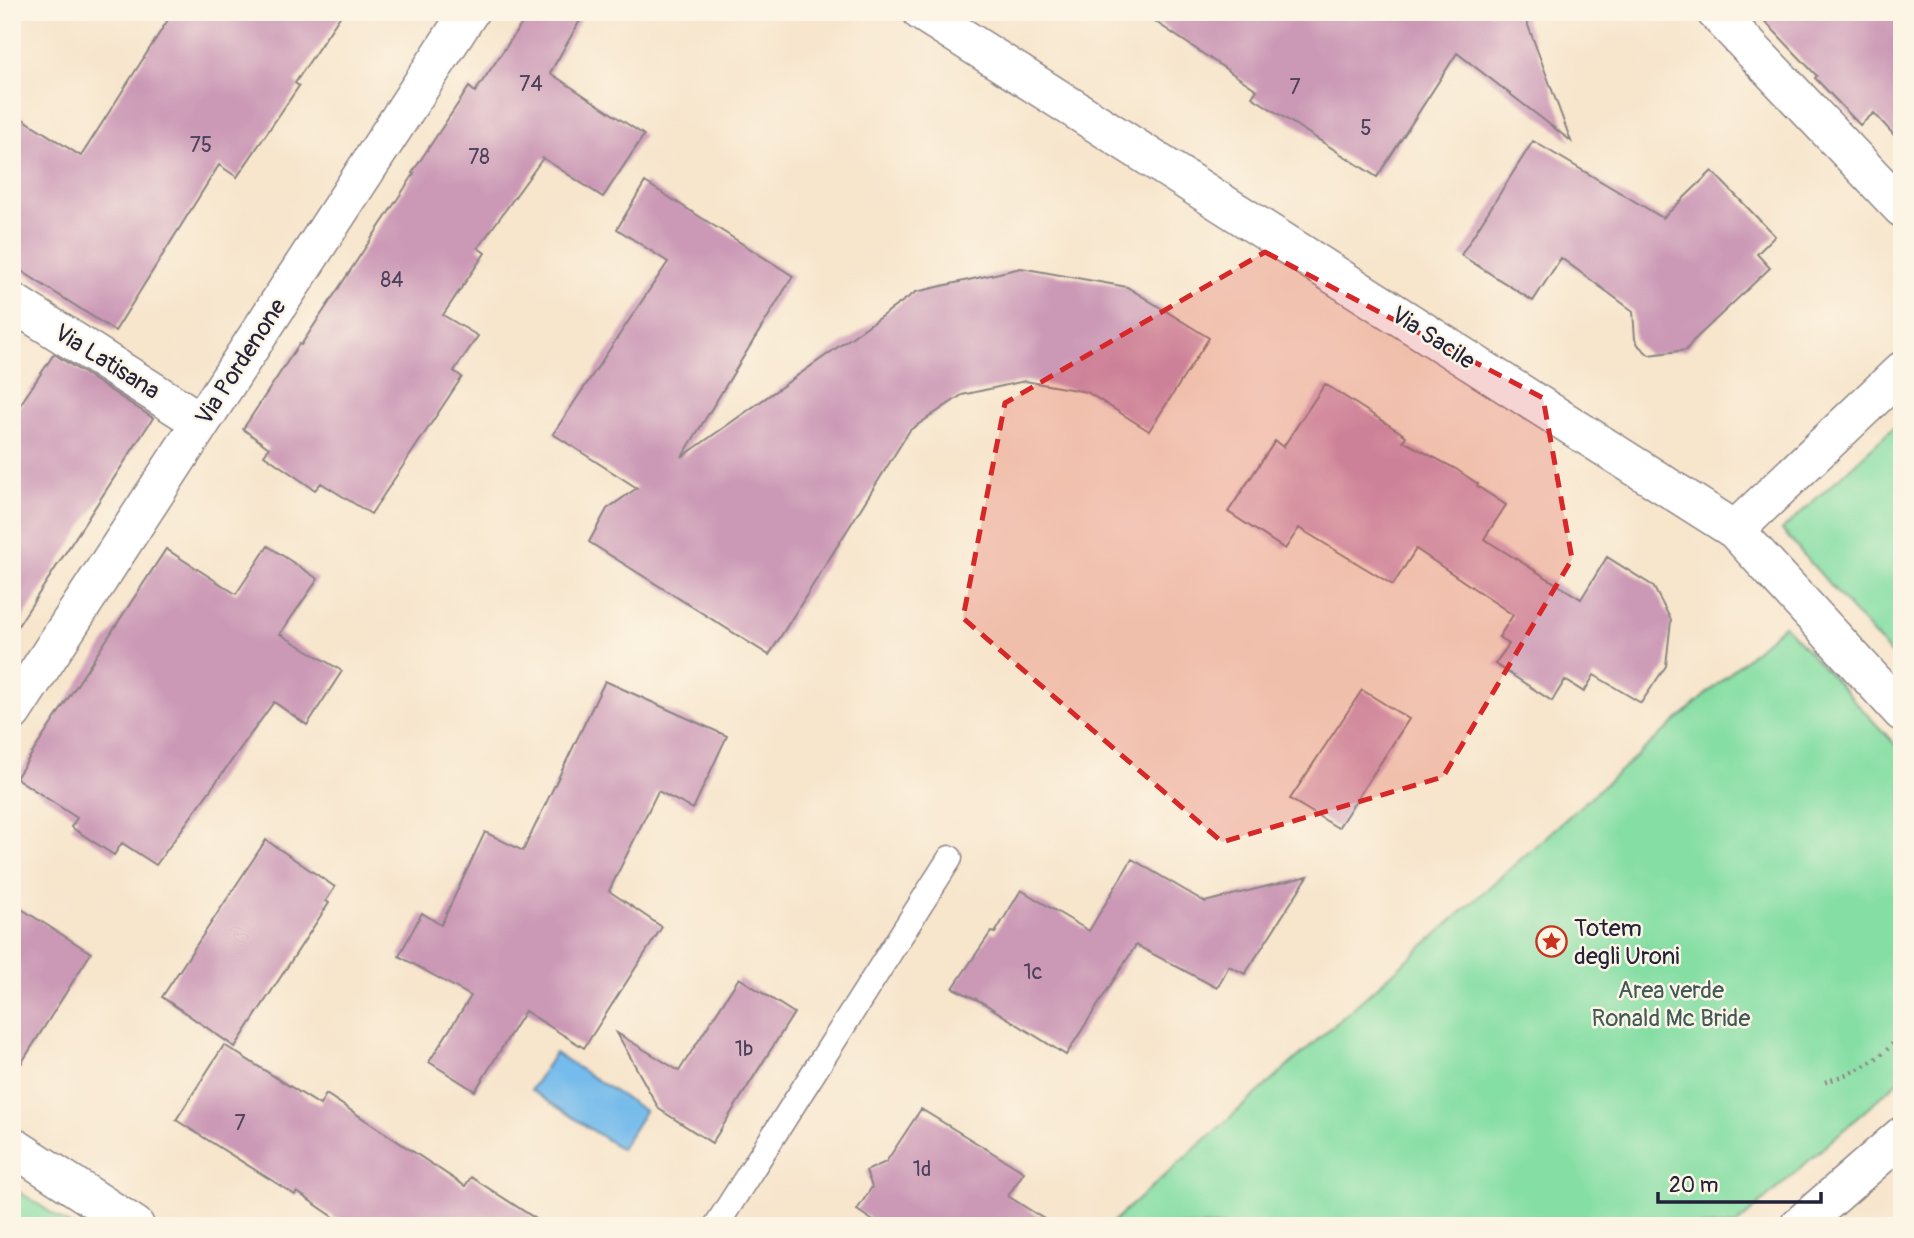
<svg xmlns="http://www.w3.org/2000/svg" width="1914" height="1238" font-family="Pangolin,sans-serif">
<style>
.green{fill:#85dea4;stroke:#548070;stroke-width:2}
.water{fill:#74bbeb;stroke:#4b6e93;stroke-width:2}
.building{fill:#cb98b5}
.lines{fill:none;stroke-linecap:round;stroke-linejoin:round}
.lane-casing{stroke:#8c8484;stroke-width:27}
.street-casing{stroke:#8c8484;stroke-width:41}
.primary-casing{stroke:#8c8484;stroke-width:41}
.path{stroke:#8c8484;stroke-width:4.5;stroke-dasharray:2 5;stroke-linecap:butt}
.lane{stroke:#fff;stroke-width:24}
.street{stroke:#fff;stroke-width:38}
.primary{stroke:#fff;stroke-width:38}
.marked{fill:#d62828;fill-opacity:0.2;stroke:#d62828;stroke-width:5;stroke-dasharray:14 9;stroke-linejoin:round}
.labels{text-anchor:middle;dominant-baseline:central;stroke-width:5;stroke-linejoin:round;paint-order:stroke}
.number-label{font-size:21px;fill:#4c405a}
.street-label{font-size:24px;fill:#22223b;stroke:#fcf5e5}
.poi-label{font-size:24px;fill:#22223b;stroke:#fcf5e5;text-anchor:start}
.park-label{font-size:24px;fill:#405a5a;stroke:#fcf5e5}
</style>
<rect width="100%" height="100%" fill="#fcf5e5"/>
<filter id="ink" filterUnits="userSpaceOnUse"><feTurbulence type="fractalNoise" baseFrequency=".0143" numOctaves="2"/><feDisplacementMap in="SourceGraphic" scale="14" xChannelSelector="R" yChannelSelector="G"/><feConvolveMatrix kernelMatrix="1 2 1 2 8 2 1 2 1" color-interpolation-filters="sRGB"/></filter>
<filter id="wash" filterUnits="userSpaceOnUse"><feTurbulence type="fractalNoise" baseFrequency=".00686" numOctaves="4" result="noise"/><feDisplacementMap in="SourceGraphic" scale="28" xChannelSelector="R" yChannelSelector="G"/><feGaussianBlur stdDeviation="1.57" result="paint"/><feColorMatrix in="noise" values="0 0 0 0 0 0 0 0 0 0 0 0 0 0 0 0 0 1.4 0 .05"/><feComposite in="paint" operator="in"/></filter>
<g filter="url(#wash)">
<rect width="100%" height="100%" fill="#f7e5cc"/>
<!-- green -->
<path class="green" d="M1902,420V667L1782,530Z
M1784,625L1902,752V1078L1735,1226H1108Z
M12,1187L71,1226H12Z"/>
<!-- water -->
<path class="water" d="M555,1053L645,1111L621,1149L531,1090Z"/>
<g id="blocks">
<!-- building -->
<path class="building" d="M173,12H343L295,83L299,86L237,177L219,165L115,331L12,265V112L81,156Z
M530,12H585L550,73L644,135L603,197L543,158L478,248L485,253L443,315L478,336L454,371L462,377L371,514L321,483L315,490L264,455L269,448L243,429L299,344L301,345L414,174L412,173L469,87L475,92Z
M1141,12H1523L1571,141L1457,53L1377,177L1252,97L1257,90Z
M1756,12H1902V144L1874,113L1860,125L1815,78L1817,76Z
M1533,141L1663,218L1712,171L1775,236L1757,254L1770,268L1693,341L1686,350L1649,355L1639,346L1635,339L1633,311L1561,258L1533,301L1461,255Z
M645,182L793,276L682,457L916,292L1021,268L1127,287L1209,338L1149,431L1087,392L1025,381L962,395L910,430L769,655L589,542L607,509L637,488L553,434L668,262L617,229Z
M54,354L153,418L12,635V417Z
M1325,384L1406,436L1403,441L1456,469L1478,484L1477,486L1506,505L1484,539L1581,599L1607,557L1653,586L1671,620L1666,666L1641,703L1594,675L1584,692L1565,680L1552,701L1495,664L1509,644L1499,637L1513,615L1416,549L1393,585L1299,528L1285,549L1228,512L1275,441L1283,447Z
M268,546L318,579L280,634L342,671L307,725L274,702L156,865L122,843L114,855L71,827L77,818L16,778L166,549L236,594Z
M605,681L727,736L693,809L658,791L609,891L662,927L584,1048L525,1011L475,1091L429,1062L471,996L399,956L422,913L441,925L485,832L523,851Z
M1362,690L1409,719L1338,828L1290,799Z
M266,840L335,887L326,901L329,903L235,1047L162,997Z
M1132,859L1205,902L1308,876L1245,974L1229,966L1217,988L1136,945L1066,1055L980,1001L953,988L991,932L995,933L1021,890L1089,931Z
M12,903L91,953L12,1078Z
M739,978L794,1013L712,1143L659,1109L617,1033L679,1071Z
M224,1045L320,1105L326,1094L465,1186L471,1177L547,1226H347L297,1192L295,1195L176,1120Z
M921,1109L1024,1172L1008,1196L1055,1226H881L857,1210L872,1187L866,1171L886,1162Z"/>
</g>
</g>
<g filter="url(#ink)">
<use href="#blocks" fill-opacity="0" stroke="#8c8484" stroke-width="2"/>
<g class="lines">
<defs>
<path id="lane" d="M716,1226L950,858"/>
<path id="street" d="M922,12L1735,530L1902,712
M1716,12L1902,208
M12,302L201,422
M1735,530L1902,371
M12,712L469,12
M12,1146L135,1226"/>
<path id="primary" d="M1799,1226L1902,1136"/>
</defs>
<!-- lane casing -->
<use href="#lane" class="lane-casing"/>
<!-- street casing -->
<use href="#street" class="street-casing"/>
<!-- primary casing -->
<use href="#primary" class="primary-casing"/>
<!-- path -->
<path class="path" d="M1825,1082C1849,1074 1877,1063 1894,1042C1898,1038 1900,1032 1902,1027"/>
<!-- lane -->
<use href="#lane" class="lane"/>
<!-- street -->
<use href="#street" class="street"/>
<!-- primary -->
<use href="#primary" class="primary"/>
</g>
</g>
<!-- marked area -->
<path class="marked" d="M1265,252L1543,398L1572,559L1443,777L1222,842L963,618L1005,403Z"/>
<!-- icons -->
<defs>
<symbol id="sight-ring" viewBox="-11 -11 22 22"><circle r="9.5" fill="#fcf5e5" stroke="#c8321e" stroke-width="1.5"/><path d="M0-6L1.8-2.2L6-1.7L2.9 1.2L3.7 5.4L0 3.3L-3.7 5.4L-2.9 1.2L-6-1.7L-1.8-2.2Z" fill="#c8321e"/></symbol>
</defs>
<g fill-rule="evenodd">
<use href="#sight-ring" x="1534" y="924" width="35" height="35"/>
</g>
<g class="labels">
<!-- number labels -->
<g class="number-label">
<text x="531" y="84">74</text>
<text x="1295" y="87">7</text>
<text x="1366" y="128">5</text>
<text x="201" y="145">75</text>
<text x="479" y="157">78</text>
<text x="392" y="280">84</text>
<text x="1033" y="972">1c</text>
<text x="744" y="1049">1b</text>
<text x="240" y="1123">7</text>
<text x="922" y="1169">1d</text>
</g>
<!-- street labels -->
<g class="street-label">
<text transform="translate(1433 338) rotate(33)">Via Sacile</text>
<text transform="translate(107 362) rotate(32)">Via Latisana</text>
<text transform="translate(241 362) rotate(-57)">Via Pordenone</text>
</g>
<!-- poi labels -->
<g class="poi-label">
<text x="1574" y="928">Totem<tspan x="1574" dy="28">degli Uroni</tspan></text>
</g>
<!-- park labels -->
<g class="park-label">
<text x="1671" y="990">Area verde<tspan x="1671" dy="28">Ronald Mc Bride</tspan></text>
</g>
</g>
<!-- margin -->
<rect width="1914" height="1238" fill="none" stroke="#fcf5e5" stroke-width="42"/>
<!-- scale -->
<path d="M1658 1192v10h163v-10" fill="none" stroke="#22223b" stroke-width="3.5"/>
<text x="1669" y="1192" font-size="21" fill="#22223b" stroke="#fcf5e5" stroke-width="5" paint-order="stroke">20 m</text>
</svg>
